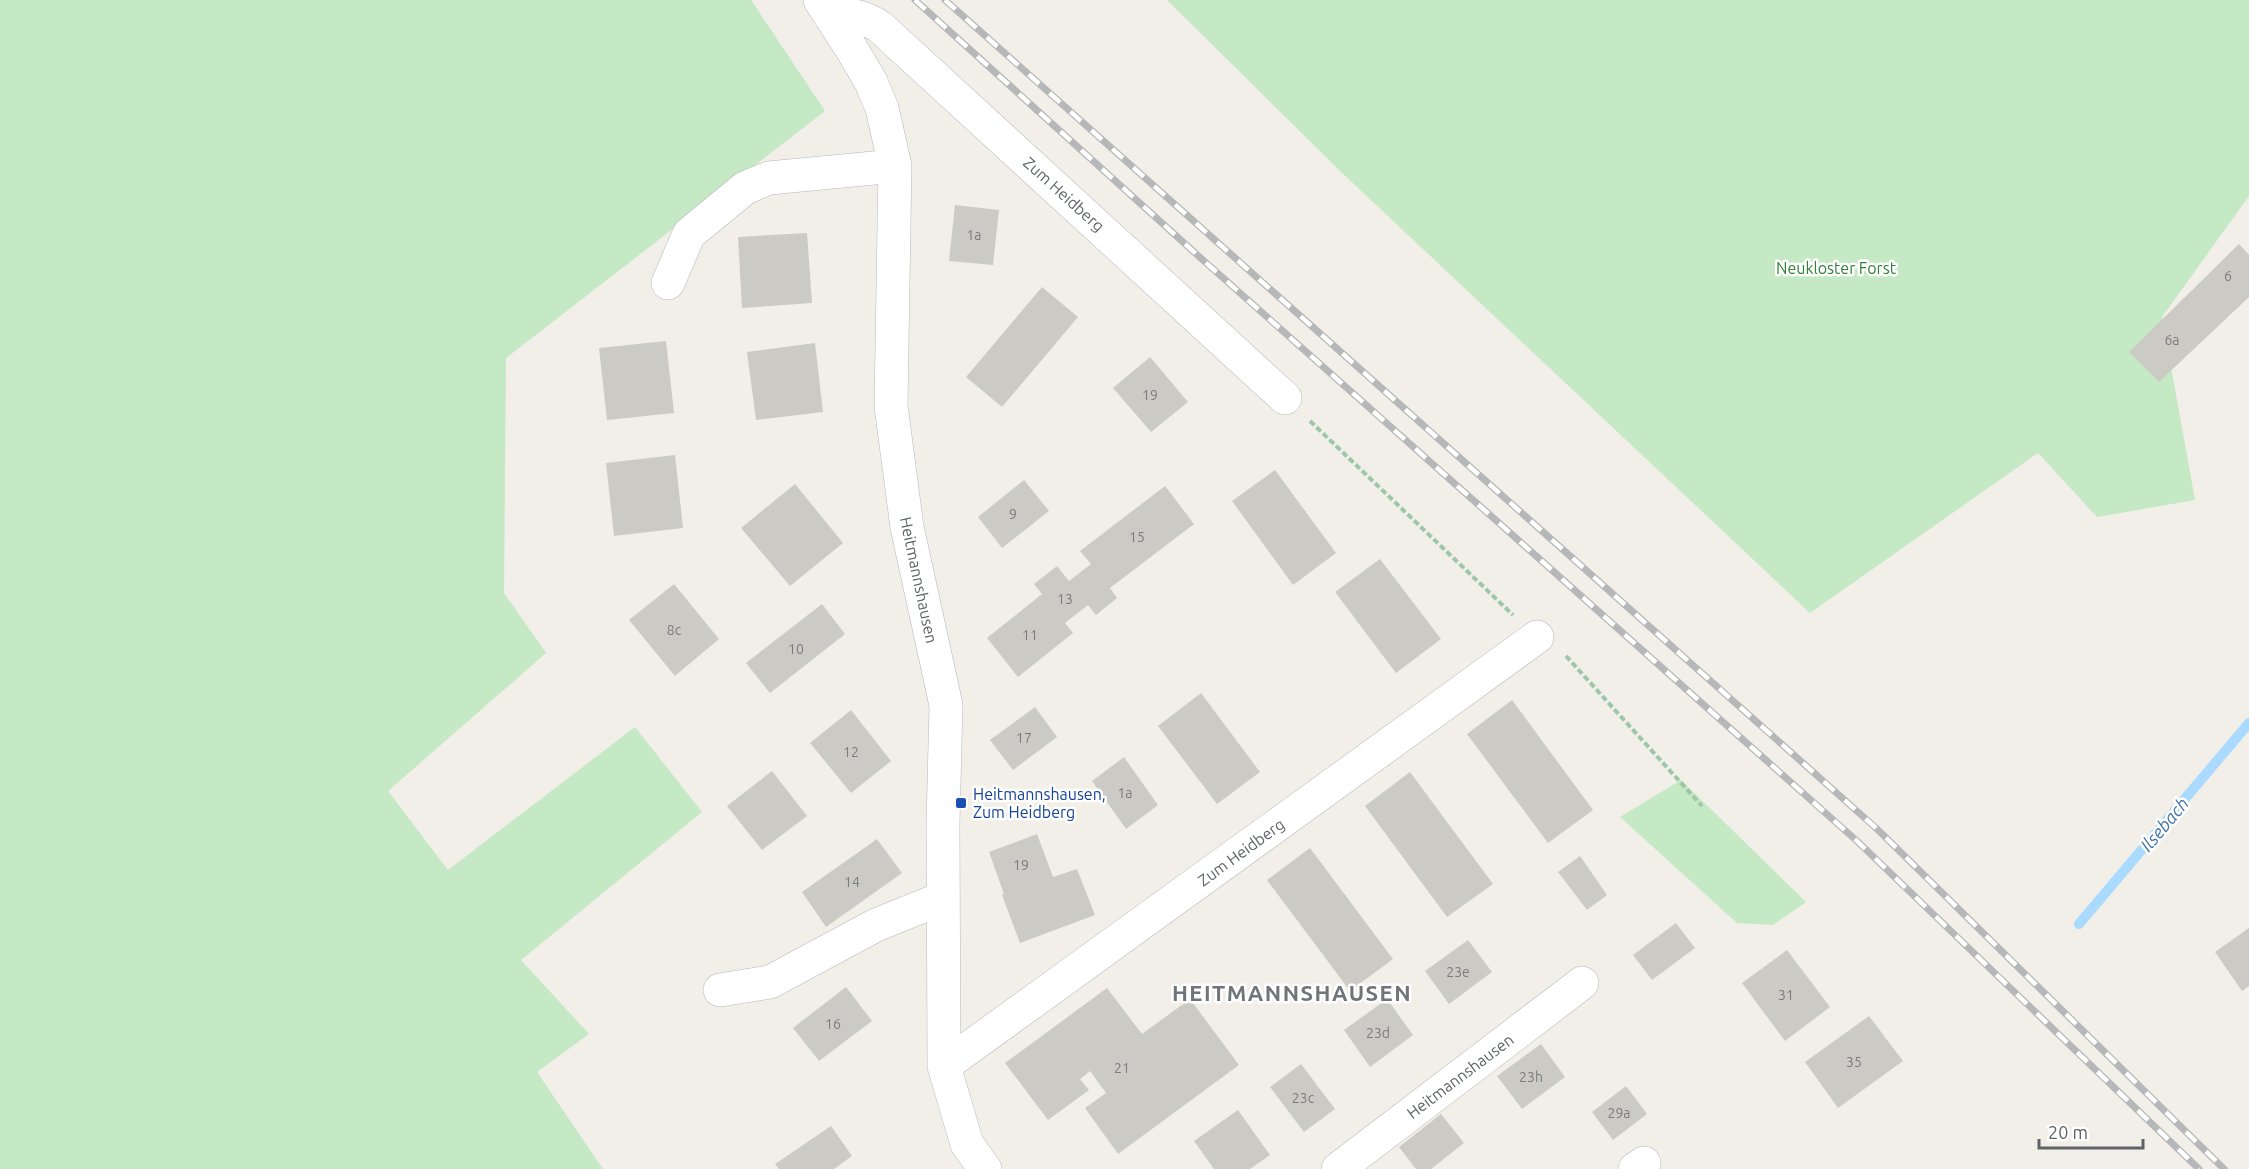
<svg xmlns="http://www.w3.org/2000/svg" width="2249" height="1169" font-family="Ubuntu,sans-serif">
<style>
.green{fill:#c5e8c5}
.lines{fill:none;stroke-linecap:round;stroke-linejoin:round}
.stream{stroke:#aadaff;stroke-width:10}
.building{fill:#cccac5}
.minor-casing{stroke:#b5b8bc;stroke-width:34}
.path{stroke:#9cc7a9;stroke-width:4;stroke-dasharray:6 3;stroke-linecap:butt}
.minor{stroke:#fff;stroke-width:33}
.rail-casing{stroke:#b6b7b8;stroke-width:7}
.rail{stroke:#fff;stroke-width:4.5;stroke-dasharray:14;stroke-linecap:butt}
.transit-dot{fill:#1a4fb4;stroke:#fff;stroke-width:2}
.labels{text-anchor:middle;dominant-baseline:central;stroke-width:5;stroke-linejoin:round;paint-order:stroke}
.number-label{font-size:14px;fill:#7a7d7f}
.street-label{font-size:16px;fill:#5f6368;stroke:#fff}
.park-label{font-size:16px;fill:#348238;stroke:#fff}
.transit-label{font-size:16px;fill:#164399;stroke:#fff;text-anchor:start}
.water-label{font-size:18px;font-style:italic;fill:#4174aa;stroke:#fff}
.district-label{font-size:22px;font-weight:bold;letter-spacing:1.5px;fill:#70757a;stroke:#fff}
</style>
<rect width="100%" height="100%" fill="#f1efe8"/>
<!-- green -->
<path class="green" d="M0,0H751L825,111L506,358L504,593L546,653L388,791L448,870L635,727L702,812L521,960L589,1034L537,1072L603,1169H0Z
M1167,0H2249V196L2162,317L2195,500L2097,517L2038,453L1810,613L1340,171Z
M1681,780L1806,902L1773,925L1737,923L1620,817Z"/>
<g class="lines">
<!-- stream -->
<path class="stream" d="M2079,924L2249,723"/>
</g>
<!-- building -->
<path class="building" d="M955,205L999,210L993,265L949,261Z
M807,233L812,303L742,308L738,237Z
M2239,244L2249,255V297L2159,382L2129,352Z
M1042,287L1078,317L1002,407L966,377Z
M666,341L674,413L607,420L599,348Z
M815,343L823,412L756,420L747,352Z
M1150,357L1188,402L1151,432L1113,388Z
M675,455L683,528L614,536L606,463Z
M1275,470L1336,553L1293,585L1232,501Z
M1024,480L1049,511L1002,548L978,517Z
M795,484L843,543L790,586L741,528Z
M1165,486L1194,524L1110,588L1117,598L1096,615L1088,605L1065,623L1073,633L1018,677L987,638L1042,594L1034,584L1057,566L1069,581L1091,564L1080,551Z
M1380,559L1441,639L1396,673L1335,592Z
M674,584L719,639L675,676L629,620Z
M822,604L845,634L770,693L746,663Z
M1201,693L1260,772L1217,804L1158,726Z
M1512,700L1593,810L1548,843L1467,734Z
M1035,707L1057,737L1013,770L990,740Z
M851,710L891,761L851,793L810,743Z
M1124,757L1158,805L1126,829L1092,781Z
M772,771L807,816L762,850L727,806Z
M1410,772L1493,884L1447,917L1365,806Z
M1037,834L1053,877L1077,869L1095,915L1020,943L1002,895L1004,894L989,852Z
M877,839L902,873L826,927L802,892Z
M1310,848L1393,959L1350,991L1267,880Z
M1580,856L1607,895L1587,910L1558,872Z
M1676,923L1695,948L1652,980L1633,955Z
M2249,928V986L2242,991L2215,952Z
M1468,940L1492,972L1449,1004L1425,971Z
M1787,950L1830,1007L1785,1041L1742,983Z
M846,987L872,1021L819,1061L793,1028Z
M1107,988L1142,1034L1190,999L1239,1065L1118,1154L1085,1108L1106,1093L1090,1071L1080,1079L1089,1090L1048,1120L1005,1063Z
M1387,999L1413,1035L1370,1067L1344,1030Z
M1869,1016L1903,1061L1838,1108L1805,1062Z
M1541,1044L1565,1077L1522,1109L1497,1076Z
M1301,1064L1335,1109L1304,1132L1270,1087Z
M1626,1086L1647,1114L1613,1140L1592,1112Z
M1238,1110L1270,1155L1250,1169H1214L1194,1141Z
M1441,1114L1464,1143L1431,1169H1416L1399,1147Z
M831,1126L852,1156L834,1169H779L775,1164Z"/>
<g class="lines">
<defs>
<path id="minor" d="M820,0L851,48L871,82L882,108L895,166L891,406L907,527L946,705L943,824L944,1066L967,1144L985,1169
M830,15C849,13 864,16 880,27L1285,398
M668,283L689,234L745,188L769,178L895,166
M720,990L770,982L876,925L943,898
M944,1066L1537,637
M1338,1169L1582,983
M1635,1169L1644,1163"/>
</defs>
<!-- minor casing -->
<use href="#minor" class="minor-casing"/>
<!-- path -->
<path class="path" d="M1310,421L1513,615
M1566,656L1702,806"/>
<!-- minor -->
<use href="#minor" class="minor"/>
<defs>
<path id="rail" d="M915,0L1204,261L1857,841L2199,1169
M945,0L1876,828L2224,1169"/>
</defs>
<!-- rail casing -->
<use href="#rail" class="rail-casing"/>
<!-- rail -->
<use href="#rail" class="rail"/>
</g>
<!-- markers -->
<rect class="transit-dot" x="955" y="797" width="12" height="12" rx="3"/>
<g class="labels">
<!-- number labels -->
<g class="number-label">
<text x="974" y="235">1a</text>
<text x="2228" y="276">6</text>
<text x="2172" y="340">6a</text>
<text x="1150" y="395">19</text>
<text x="1013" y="514">9</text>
<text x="1137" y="537">15</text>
<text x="1065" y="599">13</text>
<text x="674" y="630">8c</text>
<text x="1030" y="635">11</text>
<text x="796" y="649">10</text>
<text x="1024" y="738">17</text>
<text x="851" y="752">12</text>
<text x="1125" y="793">1a</text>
<text x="1021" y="865">19</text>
<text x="852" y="882">14</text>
<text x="1458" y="972">23e</text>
<text x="1786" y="995">31</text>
<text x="833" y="1024">16</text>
<text x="1378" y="1033">23d</text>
<text x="1854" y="1062">35</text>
<text x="1122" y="1068">21</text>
<text x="1531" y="1077">23h</text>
<text x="1303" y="1098">23c</text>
<text x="1619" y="1113">29a</text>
</g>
<!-- street labels -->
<g class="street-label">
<text transform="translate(1064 194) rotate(42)">Zum Heidberg</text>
<text transform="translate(919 580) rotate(78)">Heitmannshausen</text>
<text transform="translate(1241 852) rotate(-36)">Zum Heidberg</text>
<text transform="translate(1460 1076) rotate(-37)">Heitmannshausen</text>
</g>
<!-- park labels -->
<g class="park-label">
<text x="1836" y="268">Neukloster Forst</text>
</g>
<!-- transit labels -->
<g class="transit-label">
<text x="973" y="794">Heitmannshausen,<tspan x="973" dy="18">Zum Heidberg</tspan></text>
</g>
<!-- water labels -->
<g class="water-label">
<text transform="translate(2164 824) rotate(-50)">Ilsebach</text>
</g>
<!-- district labels -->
<g class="district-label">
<text x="1292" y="992">HEITMANNSHAUSEN</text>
</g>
</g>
<!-- scale -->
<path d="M2039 1139v9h104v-9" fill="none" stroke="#5f6368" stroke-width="3"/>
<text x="2048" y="1139" font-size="18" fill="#5f6368" stroke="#ffffff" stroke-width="4.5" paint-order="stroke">20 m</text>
</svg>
